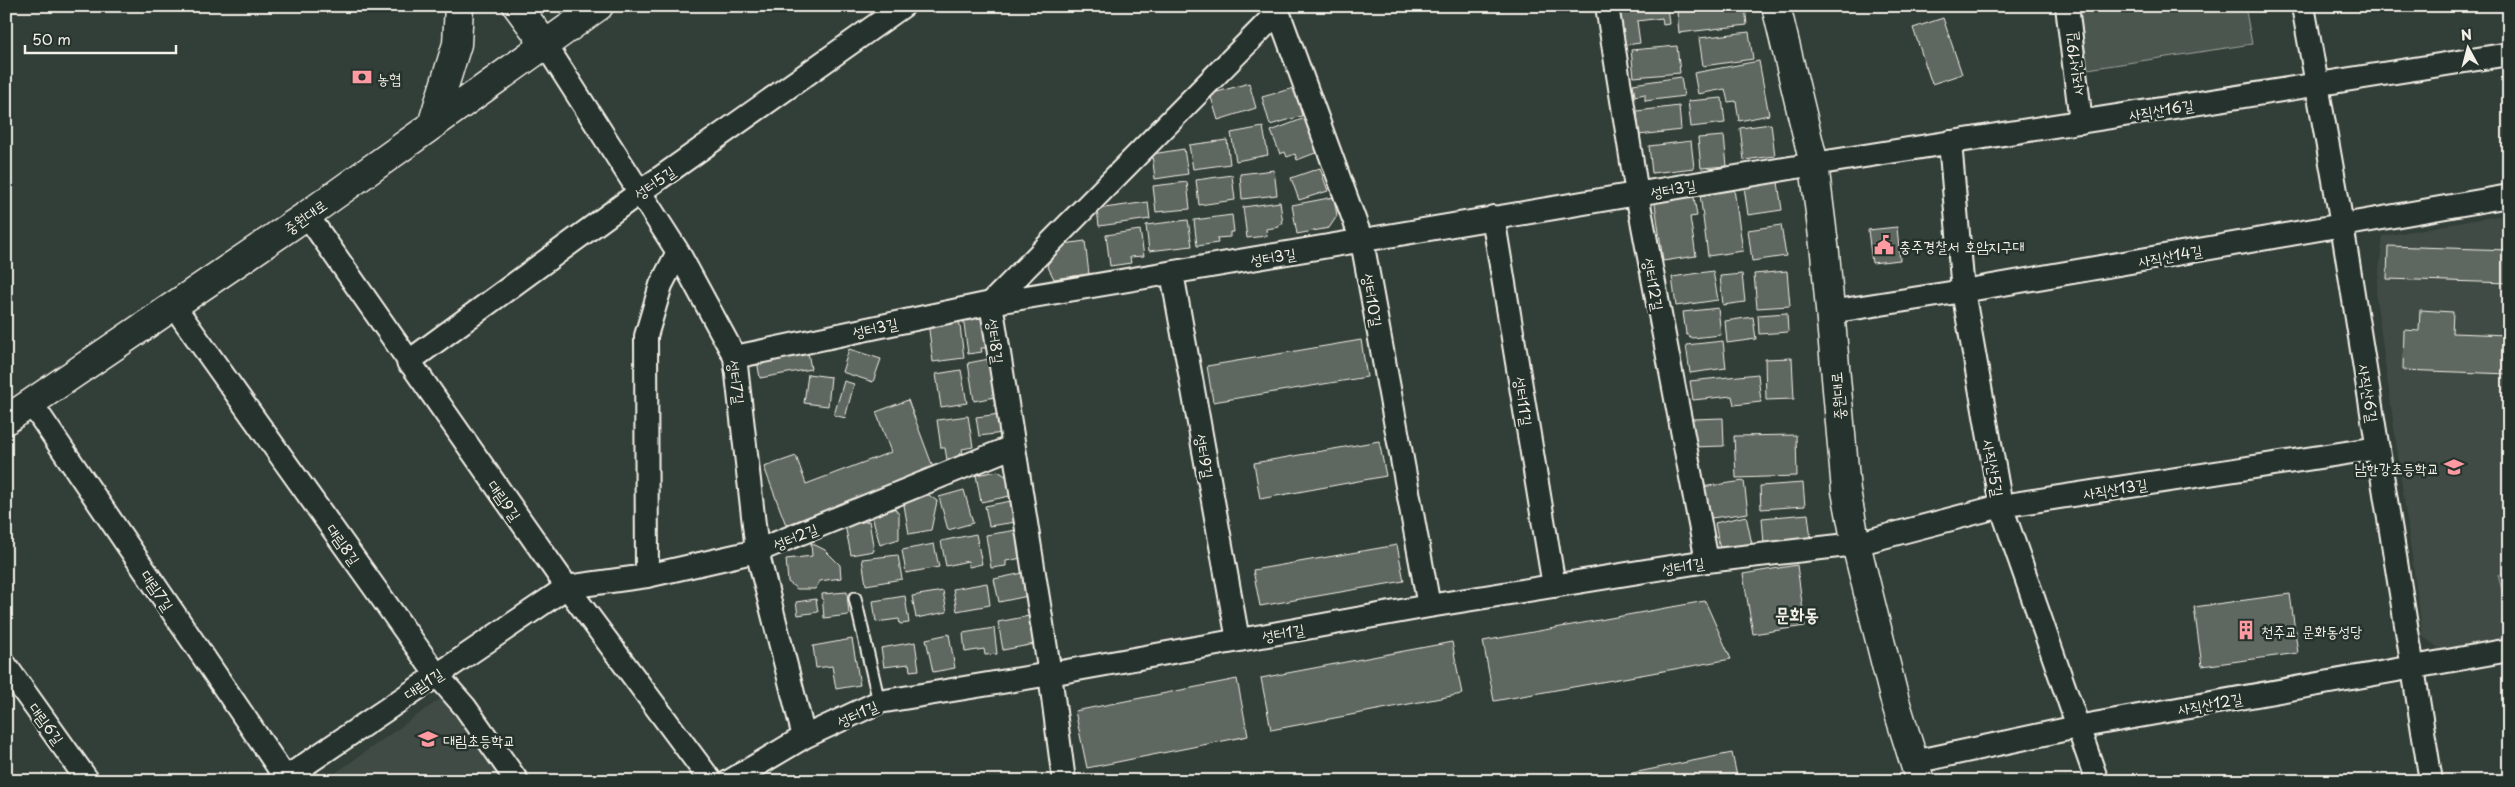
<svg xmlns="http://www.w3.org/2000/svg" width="2515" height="787" font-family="'Playpen Sans','Poor Story',sans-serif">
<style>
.built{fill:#404b44}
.green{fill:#4c564f;stroke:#a0a49c}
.building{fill:#5f6861;stroke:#f4f1e8}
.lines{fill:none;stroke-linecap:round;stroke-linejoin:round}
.lane-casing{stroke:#f4f1e8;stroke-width:15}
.street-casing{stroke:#f4f1e8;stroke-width:26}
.secondary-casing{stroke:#f4f1e8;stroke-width:31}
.lane{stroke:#26332d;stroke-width:11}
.street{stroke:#26332d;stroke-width:22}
.secondary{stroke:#26332d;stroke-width:28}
.labels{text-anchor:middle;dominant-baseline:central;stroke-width:5;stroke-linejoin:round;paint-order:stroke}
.street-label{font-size:15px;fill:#f4f1e8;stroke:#26332d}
.poi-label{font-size:15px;fill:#f4f1e8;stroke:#26332d;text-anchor:start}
.quarter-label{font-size:18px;font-weight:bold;fill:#f4f1e8;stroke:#26332d}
</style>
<rect width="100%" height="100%" fill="#323e38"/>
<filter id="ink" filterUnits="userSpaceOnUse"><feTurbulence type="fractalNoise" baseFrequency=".02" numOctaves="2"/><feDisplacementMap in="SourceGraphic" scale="10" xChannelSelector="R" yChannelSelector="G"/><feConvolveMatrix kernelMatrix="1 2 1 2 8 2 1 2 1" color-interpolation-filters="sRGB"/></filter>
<g filter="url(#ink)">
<!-- built -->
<path class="built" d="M2509,214V639L2442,650L2423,637L2376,297L2383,236Z
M443,697L502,781H324Z"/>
<!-- green -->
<path class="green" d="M2079,6H2245L2252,44L2088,69Z
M2509,572V598L2504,597L2498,575Z"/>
<!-- building -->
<path class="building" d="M1614,6H1667L1669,24L1663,25L1662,18L1637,21L1640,43L1620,46Z
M1731,6H1745L1747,25L1679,33L1677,12Z
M1943,18L1962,74L1932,84L1913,28Z
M1749,32L1753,59L1703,66L1699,38Z
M1677,46L1680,73L1634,77L1631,50Z
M1759,61L1769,115L1739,121L1736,101L1728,102L1725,89L1698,94L1694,73Z
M1681,77L1684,96L1645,101V94L1635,96L1633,84Z
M1249,83L1256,108L1218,120L1210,94Z
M1294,88L1302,116L1270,125L1262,97Z
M1722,98L1725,123L1691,127L1688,101Z
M1679,106L1681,130L1639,135L1637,111Z
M1305,118L1318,152L1297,160L1295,154L1287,157L1285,152L1280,154L1271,131Z
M1771,124L1775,156L1744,160L1740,128Z
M1263,127L1268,155L1236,161L1231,133Z
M1724,136L1727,166L1701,168L1698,138Z
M1227,140L1230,164L1193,169L1189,145Z
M1691,141L1694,168L1652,173L1649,146Z
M1184,149L1188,174L1155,179L1152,154Z
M1320,168L1328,191L1299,200L1291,178Z
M1274,170L1277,195L1242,199L1240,174Z
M1232,175L1235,200L1199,205L1196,180Z
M1187,182L1190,209L1156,212L1153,186Z
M1778,182L1782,210L1748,215L1744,187Z
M1734,189L1743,251L1708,256L1700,194Z
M1693,191L1697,216L1690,217L1696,256L1663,261L1654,197Z
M1334,197L1337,216L1329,228L1297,234L1292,205Z
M1148,202L1150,219L1099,226L1097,209Z
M1280,202L1283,224H1279V227L1266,229L1267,236L1247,238L1243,207Z
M1232,215L1234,232H1230V237L1217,238L1218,243L1197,246L1194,220Z
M1188,220L1192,246L1149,251L1146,225Z
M1781,225L1786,256L1752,261L1748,230Z
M1897,227L1900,260L1872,263L1868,230Z
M1140,230L1144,256L1130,257L1131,263L1110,266L1106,235Z
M1085,241L1089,274L1054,279L1047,265L1064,244Z
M2388,246L2509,250V283L2387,279Z
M1713,271L1718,300L1676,306L1672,277Z
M1787,271L1790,306L1757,308L1754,274Z
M1742,274L1745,302L1723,305L1720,276Z
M1718,308L1721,335L1692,338L1686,334L1683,312Z
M2420,310L2453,312L2452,333L2509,335V374L2403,370L2404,330L2419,331Z
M1787,313L1788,332L1759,334L1758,315Z
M978,314L984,319L988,348H981L982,352L968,354L963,316Z
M1753,317L1756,339L1727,343L1725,321Z
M959,318L964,358L933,362L928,322Z
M1361,340L1367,377L1213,402L1207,366Z
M1723,341L1726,368L1690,373L1686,345Z
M849,349L881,359L873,382L842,372Z
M808,352L811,369L760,378L757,361Z
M1792,358L1794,399L1766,400L1765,359Z
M989,359L995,397L974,401L968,363Z
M961,370L967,403L941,407L936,374Z
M808,374L831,377L828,406L804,403Z
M1758,374L1761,402L1734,405L1732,396L1693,400L1690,381Z
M844,381L854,384L845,418L834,415Z
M908,400L934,470L786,525L764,467L796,456L806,484L891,452L876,412Z
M1000,414L1003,433L979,436L976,417Z
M968,416L973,447L962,449L963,453L959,454L960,458L947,460L945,448H941L937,420Z
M1723,418L1724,446L1693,447L1692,419Z
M1796,435L1797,476L1736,478L1734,436Z
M1379,441L1386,476L1260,499L1254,463Z
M998,471L1007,477L1010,496L981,502L976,475Z
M1744,481L1748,513L1704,519L1701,487Z
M1803,483L1805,506L1761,509L1760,486Z
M964,490L973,523L948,530L939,497Z
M929,495L937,501L931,530L909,534L903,499Z
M1011,501L1016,522L989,526L985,506Z
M894,508L899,514V539L880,545L871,512Z
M1808,514L1811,539L1764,544L1762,518Z
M1746,516L1753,549L1721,555L1715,523Z
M869,521L874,551L851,555L845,525Z
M1017,530L1022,558L1006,561V566L991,568L986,535Z
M976,534L982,564L969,567L968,561L946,566L941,541Z
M811,543L825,550L840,565L841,578L820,581L815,589H797L788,582L786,559L812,556Z
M934,544L939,567L906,573L902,550Z
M1397,545L1404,581L1260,606L1253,570Z
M898,555L902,579L866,585L862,559Z
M1797,565L1805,626L1753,634L1743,574Z
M1023,573L1028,596L999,602L994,579Z
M987,583L990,605L957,611L953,589Z
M943,591L947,612L916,618L912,596Z
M847,592L849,615L824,618L822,594Z
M2290,594L2298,653L2202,666L2194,607Z
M905,596L909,623L900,624L899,619L876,622L873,601Z
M816,599L818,612L798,615L796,602Z
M1705,601L1731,659L1494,701L1483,641Z
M1029,616L1035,644L1003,650L998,622Z
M994,628L997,654L985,655L984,649L965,652L963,633Z
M949,634L955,668L933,672L926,639Z
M852,639L860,685L836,689L832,666L816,668L813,646Z
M915,642L919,670L910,671L909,664L884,667L881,648Z
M1452,642L1462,694L1271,730L1261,678Z
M1237,679L1248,736L1087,768L1075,711Z
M1732,753L1738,781H1593Z"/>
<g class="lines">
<defs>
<path id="lane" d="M855,598L879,702"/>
<path id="street" d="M1276,6L1362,241L1429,606
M1607,6L1637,194L1707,561
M2067,6L2081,122
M2303,6L2342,225L2431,781
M545,44L678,252L735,357L757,551L804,737
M1950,142L1963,291L2001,506L2097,781
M307,215L567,587L711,781
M1493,217L1554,586
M1172,273L1238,640
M174,306L436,674L465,707L517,781
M1830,312L1963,291L2509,196
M735,357L991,303L1814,164L2509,54
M408,362L640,192L903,6
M31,403L285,777
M647,576L646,336L661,285L678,252
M6,666L88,781
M1914,762L2077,727L2509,650
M281,781L567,587L647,576L757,551L1012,447
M730,781L804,737L879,702L1050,674L1429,606L1707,561L1856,544L2001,506L2378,448
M1064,781L1050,674L991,303L1277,13"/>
<path id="secondary" d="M517,6L545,44
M1776,6L1814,164L1825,253L1846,491L1856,544L1895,701L1920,781
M432,125L457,44L459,6
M6,420L307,215L599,6"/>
</defs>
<!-- lane casing -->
<use href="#lane" class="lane-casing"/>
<!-- street casing -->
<use href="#street" class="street-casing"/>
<!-- secondary casing -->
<use href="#secondary" class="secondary-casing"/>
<!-- lane -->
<use href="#lane" class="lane"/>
<!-- street -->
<use href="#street" class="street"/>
<!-- secondary -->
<use href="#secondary" class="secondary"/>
</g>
</g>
<!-- icons -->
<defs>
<symbol id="bank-bare" viewBox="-9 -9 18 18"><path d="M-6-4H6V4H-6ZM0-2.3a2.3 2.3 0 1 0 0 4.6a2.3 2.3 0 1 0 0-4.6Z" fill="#ff9aa2" stroke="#26332d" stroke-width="2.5" paint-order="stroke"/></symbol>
<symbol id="civic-bare" viewBox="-9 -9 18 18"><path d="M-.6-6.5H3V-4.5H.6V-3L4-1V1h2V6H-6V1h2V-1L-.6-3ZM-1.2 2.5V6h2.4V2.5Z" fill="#ff9aa2" stroke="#26332d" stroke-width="2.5" paint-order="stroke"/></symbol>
<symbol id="school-bare" viewBox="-9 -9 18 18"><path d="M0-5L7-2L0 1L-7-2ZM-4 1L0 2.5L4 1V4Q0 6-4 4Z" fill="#ff9aa2" stroke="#26332d" stroke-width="2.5" paint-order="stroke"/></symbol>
<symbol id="building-bare" viewBox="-9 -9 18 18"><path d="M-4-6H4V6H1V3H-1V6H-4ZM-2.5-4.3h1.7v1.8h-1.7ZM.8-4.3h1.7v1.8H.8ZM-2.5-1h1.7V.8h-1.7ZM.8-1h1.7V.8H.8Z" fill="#ff9aa2" stroke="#26332d" stroke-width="2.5" paint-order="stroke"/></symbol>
</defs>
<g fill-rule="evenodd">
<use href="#bank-bare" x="348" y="63" width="28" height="28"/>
<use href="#civic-bare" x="1870" y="231" width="28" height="28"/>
<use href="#school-bare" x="2440" y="453" width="28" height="28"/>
<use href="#building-bare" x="2232" y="616" width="28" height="28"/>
<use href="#school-bare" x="414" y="725" width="28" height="28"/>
</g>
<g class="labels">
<!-- street labels -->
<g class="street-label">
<text transform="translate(2074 64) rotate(-97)">사직산19길</text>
<text transform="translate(2161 109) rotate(-9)">사직산16길</text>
<text transform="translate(654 182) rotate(-35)">성터5길</text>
<text transform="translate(1673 188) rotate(-10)">성터3길</text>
<text transform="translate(305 216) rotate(-35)">중원대로</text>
<text transform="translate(2170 255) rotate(-10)">사직산14길</text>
<text transform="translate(1273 256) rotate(-9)">성터3길</text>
<text transform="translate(1654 284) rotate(79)">성터12길</text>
<text transform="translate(1373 300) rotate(80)">성터10길</text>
<text transform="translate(875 327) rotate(-12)">성터3길</text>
<text transform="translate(996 341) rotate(82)">성터8길</text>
<text transform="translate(737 382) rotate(82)">성터7길</text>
<text transform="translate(2369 393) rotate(81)">사직산6길</text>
<text transform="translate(1837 396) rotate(-95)">중원대로</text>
<text transform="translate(1524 401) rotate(81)">성터11길</text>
<text transform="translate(1205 456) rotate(80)">성터9길</text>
<text transform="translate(1994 468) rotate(80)">사직산5길</text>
<text transform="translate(2115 488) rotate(-9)">사직산13길</text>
<text transform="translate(505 500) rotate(55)">대림9길</text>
<text transform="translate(795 536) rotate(-22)">성터2길</text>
<text transform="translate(344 544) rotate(55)">대림8길</text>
<text transform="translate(1683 565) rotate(-9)">성터1길</text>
<text transform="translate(158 590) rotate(56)">대림7길</text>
<text transform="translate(1283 632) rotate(-10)">성터1길</text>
<text transform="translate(423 683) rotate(-34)">대림1길</text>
<text transform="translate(2210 703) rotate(-10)">사직산12길</text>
<text transform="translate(857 713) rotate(-24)">성터1길</text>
<text transform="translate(47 723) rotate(54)">대림6길</text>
</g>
<!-- poi labels -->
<g class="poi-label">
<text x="377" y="77">농협</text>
<text x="1899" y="245">충주경찰서 호암지구대</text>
<text x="2439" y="467" text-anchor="end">남한강초등학교</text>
<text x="2261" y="630">천주교 문화동성당</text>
<text x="443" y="739">대림초등학교</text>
</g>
<!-- quarter labels -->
<g class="quarter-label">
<text x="1797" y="613">문화동</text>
</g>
</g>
<!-- margin -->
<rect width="2515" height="787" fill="none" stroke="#26332d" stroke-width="25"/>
<rect x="12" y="12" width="2490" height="762" fill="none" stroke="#f4f1e8" stroke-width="2" filter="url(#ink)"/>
<!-- north arrow -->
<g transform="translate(2468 48) rotate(353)" stroke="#26332d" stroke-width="4" paint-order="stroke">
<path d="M0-4L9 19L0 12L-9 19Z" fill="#f4f1e8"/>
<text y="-8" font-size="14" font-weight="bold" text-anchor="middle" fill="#f4f1e8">N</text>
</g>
<!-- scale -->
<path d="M25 45v8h151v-8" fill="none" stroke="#f4f1e8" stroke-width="2.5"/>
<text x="32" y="45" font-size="15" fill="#f4f1e8" stroke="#26332d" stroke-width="4" paint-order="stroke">50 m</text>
</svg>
